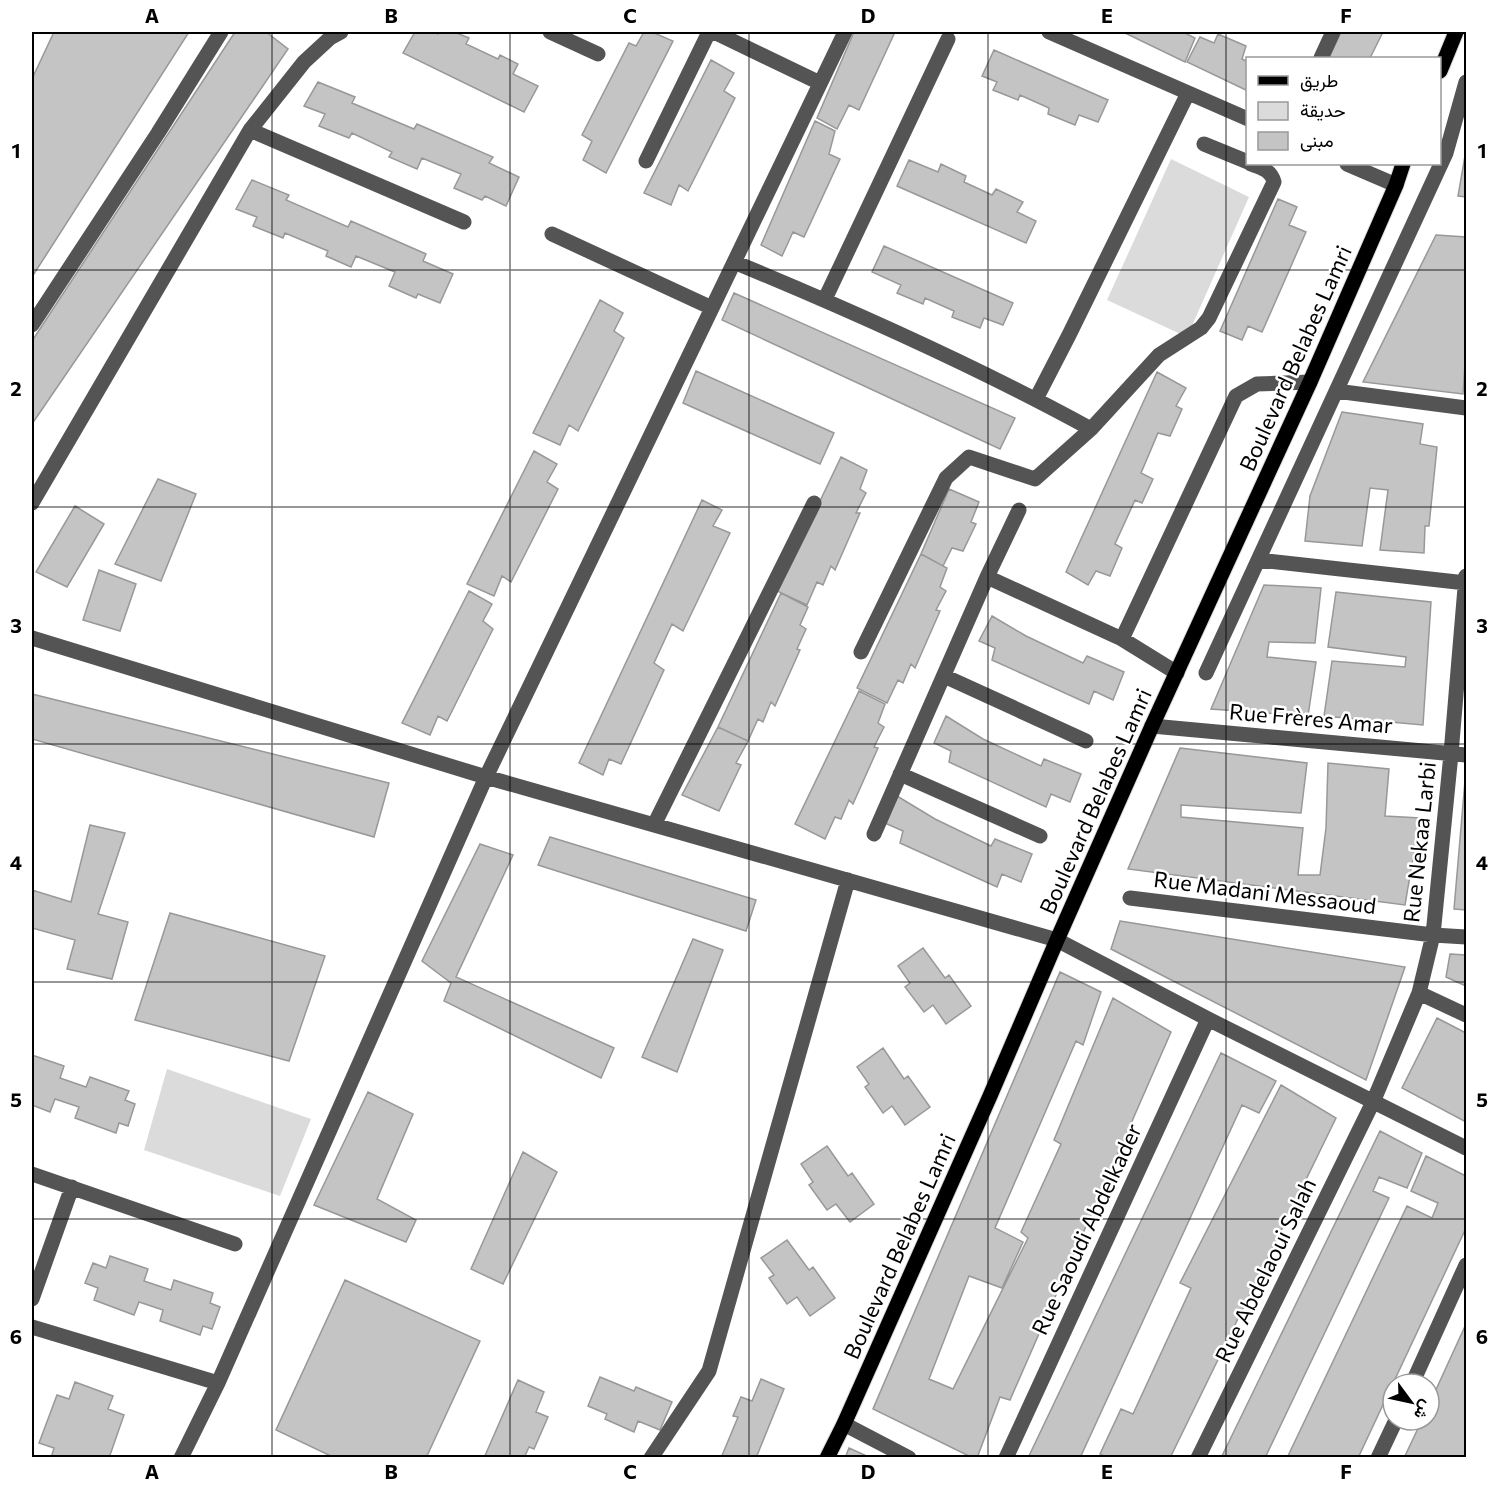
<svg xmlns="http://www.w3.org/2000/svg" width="1498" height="1489" font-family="Commissioner,Vazirmatn,sans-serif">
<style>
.green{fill:#dbdbdb}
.building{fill:#c4c4c4;stroke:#989898;stroke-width:1.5}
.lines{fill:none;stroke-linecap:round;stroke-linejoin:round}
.major-casing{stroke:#dbdbdb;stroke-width:17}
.minor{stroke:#545454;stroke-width:15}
.major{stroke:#000;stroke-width:15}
.grid{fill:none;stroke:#000;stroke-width:1.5;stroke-opacity:0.55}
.labels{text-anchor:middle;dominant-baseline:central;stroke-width:5;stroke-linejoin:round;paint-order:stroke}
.street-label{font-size:22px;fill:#000;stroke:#fff}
.neatline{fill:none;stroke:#000;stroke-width:2}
.grid-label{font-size:20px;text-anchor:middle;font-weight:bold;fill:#000}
</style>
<rect width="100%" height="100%" fill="#fff"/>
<!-- green -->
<path class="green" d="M1171,159L1249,197L1187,337L1107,300Z
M167,1069L311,1119L280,1196L144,1150Z"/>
<!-- building -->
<path class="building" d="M54,32H189L32,277V79Z
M235,32H266L288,49L32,424V341Z
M415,32H433L438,34L439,32H454L469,38L466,44L498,59L500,55L518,64L513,74L538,86L524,112L403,53Z
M644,32H652L673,41L606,173L583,160L592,141L582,135L629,43L636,46Z
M854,32H895L859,110L849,105L837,129L817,118Z
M1125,32H1183L1195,38L1185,62L1125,33Z
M1341,32H1383L1370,58H1329Z
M1218,34L1246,46L1242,59L1248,62V91L1187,62L1200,37L1214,43Z
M994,50L1108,100L1098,122L1079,115L1075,125L1048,114L1049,108L1020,95L1018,100L993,90L997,82L982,76Z
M711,60L734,73L724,91L735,98L688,191L679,185L671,205L644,193Z
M318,82L355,97L352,103L414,129L417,124L493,157L489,163L519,177L506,206L485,196L482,200L454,188L461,174L422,158L417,169L389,157L392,152L352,133L349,138L319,126L325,114L304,106Z
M815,121L835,131L829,154L840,159L804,237L793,232L782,256L761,245Z
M1466,150V197L1458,196Z
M909,160L938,172L941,164L966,176L964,182L992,195L996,189L1023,202L1017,212L1036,221L1026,243L897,186Z
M252,180L289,195L286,200L348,227L351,221L426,254L423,261L453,274L440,303L418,294L416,298L389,286L395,272L356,256L351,267L326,256L328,251L285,233L283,238L253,226L257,217L236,209Z
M1278,199L1297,207L1289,225L1306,232L1262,332L1248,326L1242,340L1220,331Z
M1436,235L1466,237V348L1463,394L1363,382Z
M884,246L1013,303L1003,325L984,318L980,328L952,317L954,311L925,298L923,304L897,293L901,285L872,272Z
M734,293L1015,418L1000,449L722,320Z
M600,300L623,313L614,331L624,338L578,431L569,425L560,445L533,433Z
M696,371L834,433L820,464L683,403Z
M1157,372L1186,388L1176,406L1182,409L1170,436L1158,433L1141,473L1153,479L1142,503L1135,500L1115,544L1122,548L1110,576L1096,571L1088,585L1066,572Z
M1342,412L1423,424L1420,444L1437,447L1429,526H1425L1424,553L1380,550L1388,490L1370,488L1362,546L1305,541L1310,496Z
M534,451L557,464L547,482L558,489L511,582L502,576L494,596L467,584Z
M841,457L867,470L860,489L866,493L856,513H860L835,570L831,566L823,585L817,582L807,605L777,591Z
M158,479L196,494L161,581L115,564Z
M949,489L979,502L971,522L976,524L963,551L952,548L943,566L921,554Z
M702,500L722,510L713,526L730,533L683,631L672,624L654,663L664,670L621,764L609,759L603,775L579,763Z
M75,506L104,524L67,587L36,572Z
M921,554L947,568L940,587L946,591L936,610L940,611L915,668L911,664L903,683L898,680L887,703L857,688Z
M99,570L136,584L120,631L83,620Z
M1264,585L1321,588L1315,643L1269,642L1267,657L1316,662L1308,716L1211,709Z
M469,591L492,604L483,621L493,629L447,721L438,716L430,735L402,723Z
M1336,592L1431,602L1423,725L1324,716L1332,661L1405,667L1406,657L1328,647Z
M781,593L808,607L800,625L806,629L797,649L800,650L775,706L771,702L763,722L758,719L748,741L718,727Z
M992,616L1026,636L1083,663L1087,656L1124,672L1113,700L1094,691L1089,704L992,660L995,648L979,641Z
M859,691L885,704L878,723L884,727L874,747L878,748L853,804L849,800L841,819L835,817L825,839L795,824Z
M32,694L389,783L374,837L32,739Z
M946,716L983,739L1041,766L1044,759L1081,774L1070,802L1051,794L1046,807L949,762L951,751L934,743Z
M718,727L748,741L736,763L741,765L719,811L682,795Z
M1180,748L1307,763L1301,813L1181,805V817L1303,828L1298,875H1320L1326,828L1328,763L1389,769L1385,816L1420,818L1405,905L1128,869Z
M1466,769V910L1454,909Z
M897,796L935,819L991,846L995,839L1032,854L1021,882L1002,874L997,887L900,843L903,831L885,823Z
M90,825L125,833L98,914L128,922L112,979L67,969L75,940L32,928V890L71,902Z
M550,837L756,900L746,931L538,865Z
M480,844L513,855L456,977L614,1048L601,1078L444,1001L451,983L422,961Z
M170,913L325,956L289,1061L135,1020Z
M1120,921L1405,967L1366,1080L1111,949Z
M693,939L723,950L677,1072L642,1057Z
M923,948L945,978L949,975L971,1006L946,1024L933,1005L924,1012L905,987L910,983L898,966Z
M1450,954L1466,955V986L1446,977Z
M1060,972L1101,992L1083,1045L1076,1041L995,1228L1023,1242L1002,1288L969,1276L929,1379L953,1389L1028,1238L1021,1232L1061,1144L1054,1140L1113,998L1171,1032L1010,1400L1000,1397L977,1458H973L873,1409Z
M1437,1018L1466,1033V1122L1402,1088Z
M883,1048L904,1079L908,1076L930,1107L905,1125L892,1106L883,1113L865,1087L869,1084L857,1067Z
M1221,1053L1276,1081L1259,1113L1242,1105L1080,1458H1028Z
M32,1055L64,1066L60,1078L86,1087L90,1077L129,1091L125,1100L135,1104L128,1126L119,1123L116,1133L75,1118L79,1107L55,1099L50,1112L32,1105Z
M1281,1085L1336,1118L1170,1458H1108L1100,1454L1121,1409L1133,1414L1191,1288L1180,1283Z
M368,1092L413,1114L377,1199L416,1220L406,1242L314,1205Z
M1380,1131L1422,1153L1407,1188L1379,1177L1373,1191L1389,1198L1265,1458H1221Z
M827,1146L848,1176L852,1173L874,1204L850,1222L836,1204L827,1210L809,1185L813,1182L801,1164Z
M523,1152L557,1172L503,1284L471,1269Z
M1426,1156L1466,1176V1228L1358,1458H1287L1407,1206L1432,1218L1438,1203L1411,1191Z
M787,1240L809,1270L813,1267L835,1298L810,1316L797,1297L787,1304L769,1278L774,1275L761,1258Z
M110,1256L148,1269L144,1281L171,1290L174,1280L213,1293L210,1303L220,1307L212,1329L203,1326L200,1335L160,1321L163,1310L139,1302L134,1315L94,1300L98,1288L85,1283L93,1263L106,1268Z
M345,1280L480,1341L426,1458H335L276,1430Z
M1466,1324V1458H1404L1422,1420H1429V1405Z
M600,1377L634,1391L636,1387L672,1402L660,1430L638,1421L634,1432L605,1419L607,1414L588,1406Z
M761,1379L784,1389L756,1458H721L738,1417L733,1416L741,1397L752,1401Z
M518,1380L544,1392L536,1412L548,1417L534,1449L529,1447L524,1458H484Z
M75,1382L113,1396L108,1409L124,1415L109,1458H51L54,1448L39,1443L57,1395L69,1399Z
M849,1448L871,1458H845Z"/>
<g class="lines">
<defs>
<path id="major" d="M1440,71L1456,32
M827,1458L844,1424L990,1096L1057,940L1152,726L1310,382L1396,185L1403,164"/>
</defs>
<!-- major casing -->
<use href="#major" class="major-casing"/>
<!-- minor -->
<path class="minor" d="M550,32L598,54
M714,32L820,83
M1049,32L1248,119
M1321,58L1333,32
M250,130L464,222
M1204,144L1248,162
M646,161L709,32
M1347,164L1396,185
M552,234L712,308
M734,262C855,312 976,366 1091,429
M825,299L948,39
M32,325L158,133L221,32
M1336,391L1466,408
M1036,399L1069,335L1188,93
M32,503L250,130L304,62L330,38L341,32
M1258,560L1466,583
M987,577L1122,639L1177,673
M32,638L486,777L1057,940L1208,1019L1466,1148
M1122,639L1236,396L1257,384L1310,382
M861,652L946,478L969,457L1035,479L1091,429L1159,355L1201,328L1209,318L1274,182C1271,170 1262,168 1251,164
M1206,673L1446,153L1466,82
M944,676L1086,741
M1152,726L1466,755
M900,774L1040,836
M654,825L814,503
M874,834L987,577L1019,510
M1130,898L1433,935L1466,937
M1419,993L1466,1015
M32,1174L235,1244
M32,1299L72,1187
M32,1327L218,1383
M1412,1384L1466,1265
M844,1424L909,1458
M181,1458L218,1383L486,777L845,32
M651,1458L709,1371L848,880
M1006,1458L1208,1019
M1198,1458L1373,1102L1419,993L1433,935L1451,754L1466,576
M1378,1458L1396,1420"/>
<!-- major -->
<use href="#major" class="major"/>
</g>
<!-- grid -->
<path class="grid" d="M272,32V1458M510,32V1458M749,32V1458M988,32V1458M1226,32V1458M32,270H1466M32,507H1466M32,744H1466M32,982H1466M32,1219H1466"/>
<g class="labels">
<!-- street labels -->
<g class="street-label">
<text transform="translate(1295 358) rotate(-66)">Boulevard Belabes Lamri</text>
<text transform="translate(1311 718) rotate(5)">Rue Frères Amar</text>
<text transform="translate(1095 801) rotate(-66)">Boulevard Belabes Lamri</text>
<text transform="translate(1419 842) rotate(-84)">Rue Nekaa Larbi</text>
<text transform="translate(1265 892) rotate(7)">Rue Madani Messaoud</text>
<text transform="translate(1086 1229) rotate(-65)">Rue Saoudi Abdelkader</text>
<text transform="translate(899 1246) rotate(-66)">Boulevard Belabes Lamri</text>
<text transform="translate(1265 1270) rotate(-64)">Rue Abdelaoui Salah</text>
</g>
</g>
<!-- border -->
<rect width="1498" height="1489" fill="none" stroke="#ffffff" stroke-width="66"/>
<!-- legend -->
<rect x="1246" y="57" width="195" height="108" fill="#ffffff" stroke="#999999" stroke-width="1.5"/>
<rect x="1258" y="76" width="30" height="9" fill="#000000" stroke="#999999" stroke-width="1.5"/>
<text x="1300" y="87" font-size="18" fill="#000000">طريق</text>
<rect x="1258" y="102" width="30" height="18" fill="#dbdbdb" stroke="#999999" stroke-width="1.5"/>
<text x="1300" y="117" font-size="18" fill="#000000">حديقة</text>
<rect x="1258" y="132" width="30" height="18" fill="#c4c4c4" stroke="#999999" stroke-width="1.5"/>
<text x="1300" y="147" font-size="18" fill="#000000">مبنى</text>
<!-- north arrow -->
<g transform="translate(1411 1402) rotate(123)"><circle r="28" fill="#ffffff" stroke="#999999" stroke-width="1.5"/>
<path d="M0-4.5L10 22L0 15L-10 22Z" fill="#000000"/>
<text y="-9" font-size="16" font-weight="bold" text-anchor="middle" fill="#000000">ش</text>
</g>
<rect x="33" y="33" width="1432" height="1423" class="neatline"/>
<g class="grid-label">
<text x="152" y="23">A</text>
<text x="391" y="23">B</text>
<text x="630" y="23">C</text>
<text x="868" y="23">D</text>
<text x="1107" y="23">E</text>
<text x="1346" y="23">F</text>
<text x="16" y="158">1</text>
<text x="1482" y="158">1</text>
<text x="16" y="396">2</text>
<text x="1482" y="396">2</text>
<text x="16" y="633">3</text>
<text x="1482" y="633">3</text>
<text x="16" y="870">4</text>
<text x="1482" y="870">4</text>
<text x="16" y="1107">5</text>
<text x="1482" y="1107">5</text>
<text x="16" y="1344">6</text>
<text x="1482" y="1344">6</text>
<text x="152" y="1479">A</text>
<text x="391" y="1479">B</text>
<text x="630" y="1479">C</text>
<text x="868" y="1479">D</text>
<text x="1107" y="1479">E</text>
<text x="1346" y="1479">F</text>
</g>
</svg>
